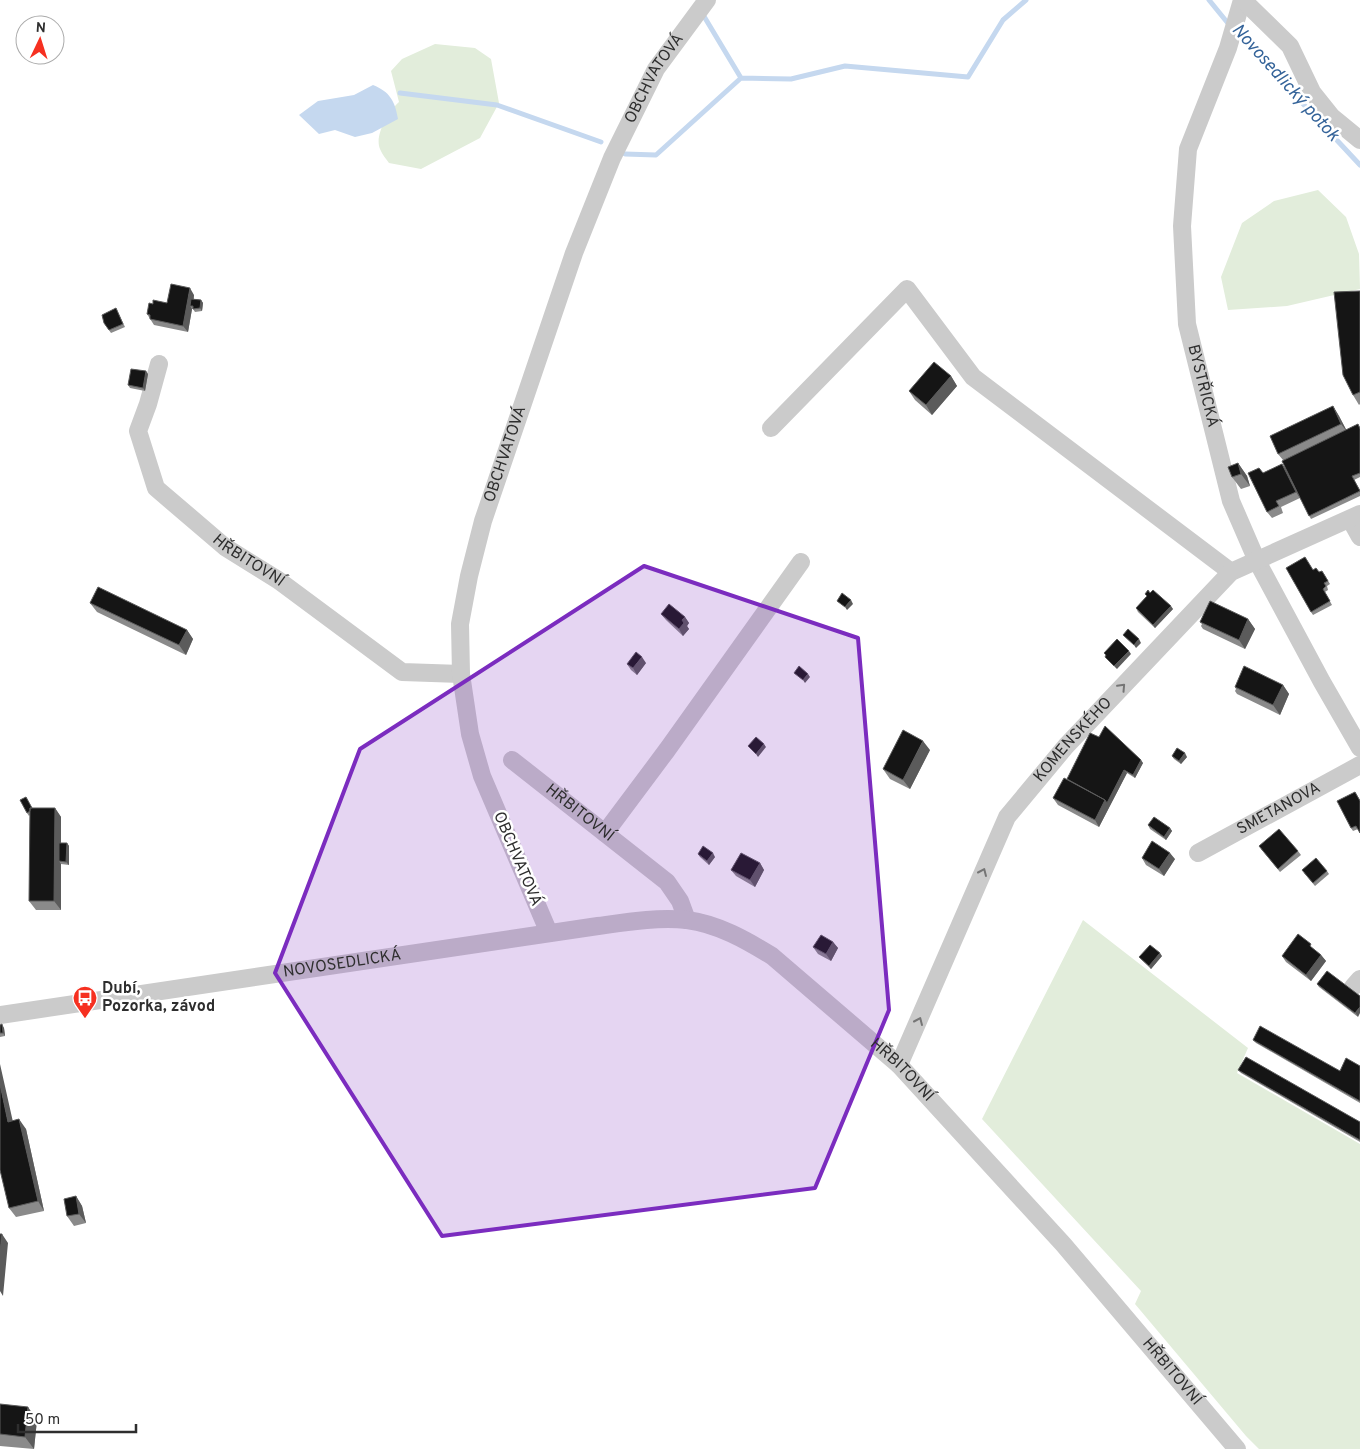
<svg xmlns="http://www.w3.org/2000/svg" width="1360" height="1449" font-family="Overpass,sans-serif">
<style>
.green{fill:#e2eddb}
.water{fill:#c5d8ef}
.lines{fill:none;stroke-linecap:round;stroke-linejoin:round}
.stream{stroke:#c5d8ef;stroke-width:5}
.minor{stroke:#cbcbcb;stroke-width:18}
.wall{fill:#8a8a8a}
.shaded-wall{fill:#5b5b5b}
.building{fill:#151515;stroke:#5b5b5b}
.oneway{stroke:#757575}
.marked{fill:#7b2cbf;fill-opacity:0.2;stroke:#7b2cbf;stroke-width:4;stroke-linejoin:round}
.labels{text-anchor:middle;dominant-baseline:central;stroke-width:5;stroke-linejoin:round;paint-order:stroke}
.street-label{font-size:16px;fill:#2e2e2e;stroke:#fff}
.poi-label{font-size:16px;font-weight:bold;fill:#2e2e2e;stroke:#fff;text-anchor:start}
.water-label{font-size:18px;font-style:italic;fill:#346399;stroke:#fff}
</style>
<rect width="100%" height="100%" fill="#fff"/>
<!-- green -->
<path class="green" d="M435,44L475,48L491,59L499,103L480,138L421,169L389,163C386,159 382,154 380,149C374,135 389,111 399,102L391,71L402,59Z
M1318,190L1346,217L1359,254L1360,289L1287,306L1228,310L1221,277L1242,223L1274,201Z
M1083,920L1248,1048L1237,1073L1360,1144V1449H1259L1246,1436L1135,1304L1141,1291L982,1119Z"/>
<!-- water -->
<path class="water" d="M373,85C390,92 395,101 398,119L372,133L355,137L335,130L319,134L299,115L318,101L354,95Z"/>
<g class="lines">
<!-- stream -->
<path class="stream" d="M1209,0L1231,27
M702,13L741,78
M1237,33L1360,165
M400,93L497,105L601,142
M625,154L656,155L741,78L791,79L845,66L968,77L1003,20L1026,0"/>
<!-- minor -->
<g class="minor">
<path id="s1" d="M1242,0L1228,48L1188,149L1182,226L1187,324L1231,501L1257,561L1322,682L1360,748"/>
<path d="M1243,0L1290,46L1312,92L1332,117L1360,140"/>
<path id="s2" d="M159,364L148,404L138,431L156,488L225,547L278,580L402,672L461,674"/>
<path d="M771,428L907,289L973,377L1231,572"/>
<path d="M1350,519L1360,537"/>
<path id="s3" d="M512,760L667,882L680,901L687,920"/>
<path d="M605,833L667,750L801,562"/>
<path id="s4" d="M1198,853L1360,765"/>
<path id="s5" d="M549,933L482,776L470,734L461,674L460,624L469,576L483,521L574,253L612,158L656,69L707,0"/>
<path d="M1353,987L1360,979"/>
<path id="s6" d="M0,1015L598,926C627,922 657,917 687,920C718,924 746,940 772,956L899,1065L1063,1244L1237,1449"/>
<path id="s7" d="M899,1065L1007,817L1066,746L1231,572L1360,514"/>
</g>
</g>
<!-- wall -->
<path class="wall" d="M1360,291V404L1359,405L1353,395Z
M194,295V299L201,300L203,303L202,311L195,312L193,309H192L188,332L154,325L147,314L153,304L167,303Z
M116,308L125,327L111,333L104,323Z
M148,374L145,391L130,388L128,385Z
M951,376L957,386L932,415L915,400L909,391Z
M1333,406L1339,416L1346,430L1358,424L1360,427V477L1354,480L1360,490V496L1311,519L1300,498L1281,507L1283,513L1272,518L1267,512L1263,473L1282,464L1286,468L1283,460L1278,454Z
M1238,463L1247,476L1250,486L1241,489L1232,477Z
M1313,570L1324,574L1330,584L1327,586L1328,590L1325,592L1332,605L1313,615L1311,612Z
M1145,594L1173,609L1155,628L1138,612L1136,608L1147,596Z
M90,603L187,630L193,639L186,655L97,612Z
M661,614L685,617L689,623L687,626L689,629L683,636L666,620Z
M1248,619L1255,629L1245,649L1203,629L1201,626L1202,624L1200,622Z
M646,663L637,675L631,670L627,664Z
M1283,685L1289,694L1280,715L1237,694L1235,691L1236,689L1235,687Z
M1099,737L1143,763L1135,778L1127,773L1099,827L1058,805L1053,798Z
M930,750L910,789L890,779L883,769Z
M1172,756L1187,757L1181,764L1174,759Z
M1355,792L1360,800V833L1358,829L1353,831L1351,828Z
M26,797L32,808H55L61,817V843H67L69,846V865L61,864V910H36L29,901L30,815L29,816L27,813Z
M1148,825L1170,828L1172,831L1166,840L1150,829Z
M1261,849L1298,851L1301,855L1280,872Z
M698,854L715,857L709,865L700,857Z
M1142,858L1175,859L1164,876L1146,865Z
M760,863L764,870L755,887L736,876L731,870Z
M1327,871L1329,874L1315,886L1304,873Z
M833,942L838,948L831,961L818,954L813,947Z
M1315,950L1321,955L1326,961L1311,981L1286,962L1282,956Z
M1162,956L1151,969L1139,957Z
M1327,971L1358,1017L1319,987L1317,984Z
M0,1025L4,1028L5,1036L0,1037Z
M1253,1040L1340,1071L1360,1066V1103L1256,1043Z
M1238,1070L1360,1122V1142L1241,1073Z
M13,1121L26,1129L44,1211L16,1217L9,1208Z
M76,1196L82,1206L86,1223L74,1226L67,1216Z
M0,1404L37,1420L34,1449L0,1446Z"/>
<!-- shaded-wall -->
<path class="shaded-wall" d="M190,288L194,295L192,306H190L192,309L188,332L183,326Z
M201,300L203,303L202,311L200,308Z
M146,371L148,374L145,391L143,388Z
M951,376L957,386L932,415L926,405Z
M1333,406L1339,416L1348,433L1341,424Z
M1238,463L1247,476L1250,486L1241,474Z
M1282,464L1286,470L1300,498L1296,492Z
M851,600L853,604L847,610L845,607Z
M1171,606L1173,609L1155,628L1153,625Z
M685,617L689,623L687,626L689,629L683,636L679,629L682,620Z
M1248,619L1255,629L1245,649L1239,640Z
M187,630L193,639L186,655L179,645Z
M1139,639L1141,643L1136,648L1134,645Z
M1129,651L1131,654L1117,669L1114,666Z
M642,657L646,663L637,675L633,668Z
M808,674L810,677L805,683L803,680Z
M1283,685L1289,694L1280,715L1273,705Z
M923,741L930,750L910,789L903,780Z
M764,744L766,747L758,757L756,754Z
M1185,753L1187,757L1181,764L1179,761Z
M1141,760L1143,763L1135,778L1133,775Z
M1124,770L1127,773L1099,827L1095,820L1105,800Z
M55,808L61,817V861H59L61,864V910L54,901Z
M1170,828L1172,831L1166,840L1164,837Z
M67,843L69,846V865L66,862Z
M713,853L715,857L709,865L707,861Z
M1170,853L1175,859L1164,876L1159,869Z
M760,863L764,870L755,887L750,880Z
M833,942L838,948L831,961L826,954Z
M1160,953L1162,956L1151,969L1149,966Z
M1321,955L1326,961L1311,981L1306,975Z
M1360,1007V1013L1358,1017L1355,1013Z
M2,1024L4,1028L5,1036L3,1033Z
M0,1064L15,1131L8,1122L0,1084Z
M19,1119L26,1129L44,1211L38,1201Z
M76,1196L82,1206L86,1223L79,1214Z
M2,1234L8,1243L3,1296L0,1291V1253Z
M28,1407L37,1420L34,1449L25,1437Z"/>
<!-- building -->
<path class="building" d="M171,284L190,288L183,326L150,319V315L147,314L149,303L153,304V300L167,303Z
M1360,291V392L1353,395L1343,375L1334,292Z
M191,299L201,300L200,308L193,309V306H190Z
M116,308L123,324L109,330L104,323L102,315Z
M934,362L951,376L926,405L909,391Z
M131,369L146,371L143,388L128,385Z
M1333,406L1341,424L1278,454L1270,436Z
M1358,424L1360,429V473L1352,476L1360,491L1309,516L1282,461Z
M1238,463L1241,474L1232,477L1228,467Z
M1282,464L1296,492L1276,501L1279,506L1267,512L1248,473L1259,468L1263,473Z
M1305,557L1313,570L1316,568L1319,572L1322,571L1328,581L1324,583L1326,586L1323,589L1330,601L1311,612L1286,568Z
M98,587L187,630L179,645L90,603Z
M1148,590L1150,593L1153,590L1171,606L1153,625L1136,608L1147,596L1145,594Z
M842,593L851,600L845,607L837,601Z
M1210,601L1248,619L1239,640L1200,622Z
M669,604L685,617L682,620L684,623L679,629L661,614Z
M1128,629L1139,639L1134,645L1123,635Z
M1117,639L1129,651L1114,666L1105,657L1106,655L1104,653Z
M636,652L642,657L633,668L627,664Z
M799,666L808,674L803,680L794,673Z
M1244,666L1283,685L1273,705L1235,687Z
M1105,726L1141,760L1133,775L1124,770L1107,803L1105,800L1067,779L1090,733L1099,737Z
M903,730L923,741L903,780L883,769Z
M756,737L764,744L756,754L748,746Z
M1177,748L1185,753L1179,761L1172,756Z
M1064,778L1105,800L1095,820L1053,798Z
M1355,792L1360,801V833L1356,826L1351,828L1337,801Z
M26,797L32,808H30V811L27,813L20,800Z
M30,808H55L54,901H29Z
M1154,817L1170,828L1164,837L1148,825Z
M1279,829L1298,851L1278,869L1259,846Z
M1152,841L1170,853L1159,869L1142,858Z
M59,843H67L66,862L59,861Z
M703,846L713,853L707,861L698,854Z
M741,853L760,863L750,880L731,870Z
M1316,858L1327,871L1313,883L1302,870Z
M1298,934L1311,944L1310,946L1321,955L1306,975L1282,956Z
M821,935L833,942L826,954L813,947Z
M1150,945L1160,953L1149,966L1139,957Z
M1327,971L1360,996V1007L1355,1013L1317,984Z
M2,1024L3,1033H0V1025Z
M1260,1026L1340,1071L1346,1058L1360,1066V1101L1253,1040Z
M1246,1057L1360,1122V1140L1238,1070Z
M0,1084L8,1122L19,1119L38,1201L9,1208L0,1170Z
M76,1196L79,1214L67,1216L64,1199Z
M0,1234H2L0,1253Z
M0,1404L28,1407L25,1437L0,1434Z"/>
<!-- one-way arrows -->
<defs><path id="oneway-chevron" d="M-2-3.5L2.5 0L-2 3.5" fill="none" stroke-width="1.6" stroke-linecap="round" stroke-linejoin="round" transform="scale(1.25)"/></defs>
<g class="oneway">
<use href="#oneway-chevron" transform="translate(1122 687) rotate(-47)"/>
<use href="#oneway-chevron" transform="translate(983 872) rotate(-66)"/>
<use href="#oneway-chevron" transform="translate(919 1021) rotate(-66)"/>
</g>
<!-- marked area -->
<path class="marked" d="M644,566L858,638L889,1010L815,1188L442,1236L275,973L360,749Z"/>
<!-- icons -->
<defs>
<symbol id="bus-pin" viewBox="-11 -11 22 30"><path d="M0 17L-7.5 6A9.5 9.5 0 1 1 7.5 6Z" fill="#f63020" stroke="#fff"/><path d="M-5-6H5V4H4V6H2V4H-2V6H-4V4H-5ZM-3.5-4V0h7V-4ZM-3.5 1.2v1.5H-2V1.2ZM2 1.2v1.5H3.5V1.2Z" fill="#fff"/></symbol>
</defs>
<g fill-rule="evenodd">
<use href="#bus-pin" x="71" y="984" width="28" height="38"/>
</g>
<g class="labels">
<!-- street labels -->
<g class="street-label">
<text stroke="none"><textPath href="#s5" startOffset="906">OBCHVATOVÁ</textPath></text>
<text stroke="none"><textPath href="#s1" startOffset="398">BYSTŘICKÁ</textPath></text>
<text stroke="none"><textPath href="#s5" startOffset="501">OBCHVATOVÁ</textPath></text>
<text stroke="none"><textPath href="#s2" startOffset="248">HŘBITOVNÍ</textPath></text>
<text stroke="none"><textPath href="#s7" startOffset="372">KOMENSKÉHO</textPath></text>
<text stroke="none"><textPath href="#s4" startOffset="92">SMETANOVA</textPath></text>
<text stroke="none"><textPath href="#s3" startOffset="86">HŘBITOVNÍ</textPath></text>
<text transform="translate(517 859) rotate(67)">OBCHVATOVÁ</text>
<text stroke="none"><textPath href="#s6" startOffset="346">NOVOSEDLICKÁ</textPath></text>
<text stroke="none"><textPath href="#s6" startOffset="960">HŘBITOVNÍ</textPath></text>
<text stroke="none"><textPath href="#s6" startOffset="1365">HŘBITOVNÍ</textPath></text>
</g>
<!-- poi labels -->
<g class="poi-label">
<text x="102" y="989">Dubí,<tspan x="102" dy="18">Pozorka, závod</tspan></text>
</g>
<!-- water labels -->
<g class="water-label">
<text transform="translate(1285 83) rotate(48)">Novosedlický potok</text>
</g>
</g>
<!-- north arrow -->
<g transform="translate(40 40) rotate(4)"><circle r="24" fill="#ffffff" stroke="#ababab"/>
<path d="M0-4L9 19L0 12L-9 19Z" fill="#f63020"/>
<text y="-8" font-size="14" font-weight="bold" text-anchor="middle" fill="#2e2e2e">N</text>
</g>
<!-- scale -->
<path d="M18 1424v8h118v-8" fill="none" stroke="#2e2e2e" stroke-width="2.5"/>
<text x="25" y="1424" font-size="15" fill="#2e2e2e" stroke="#ffffff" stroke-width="4" paint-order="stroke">50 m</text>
</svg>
